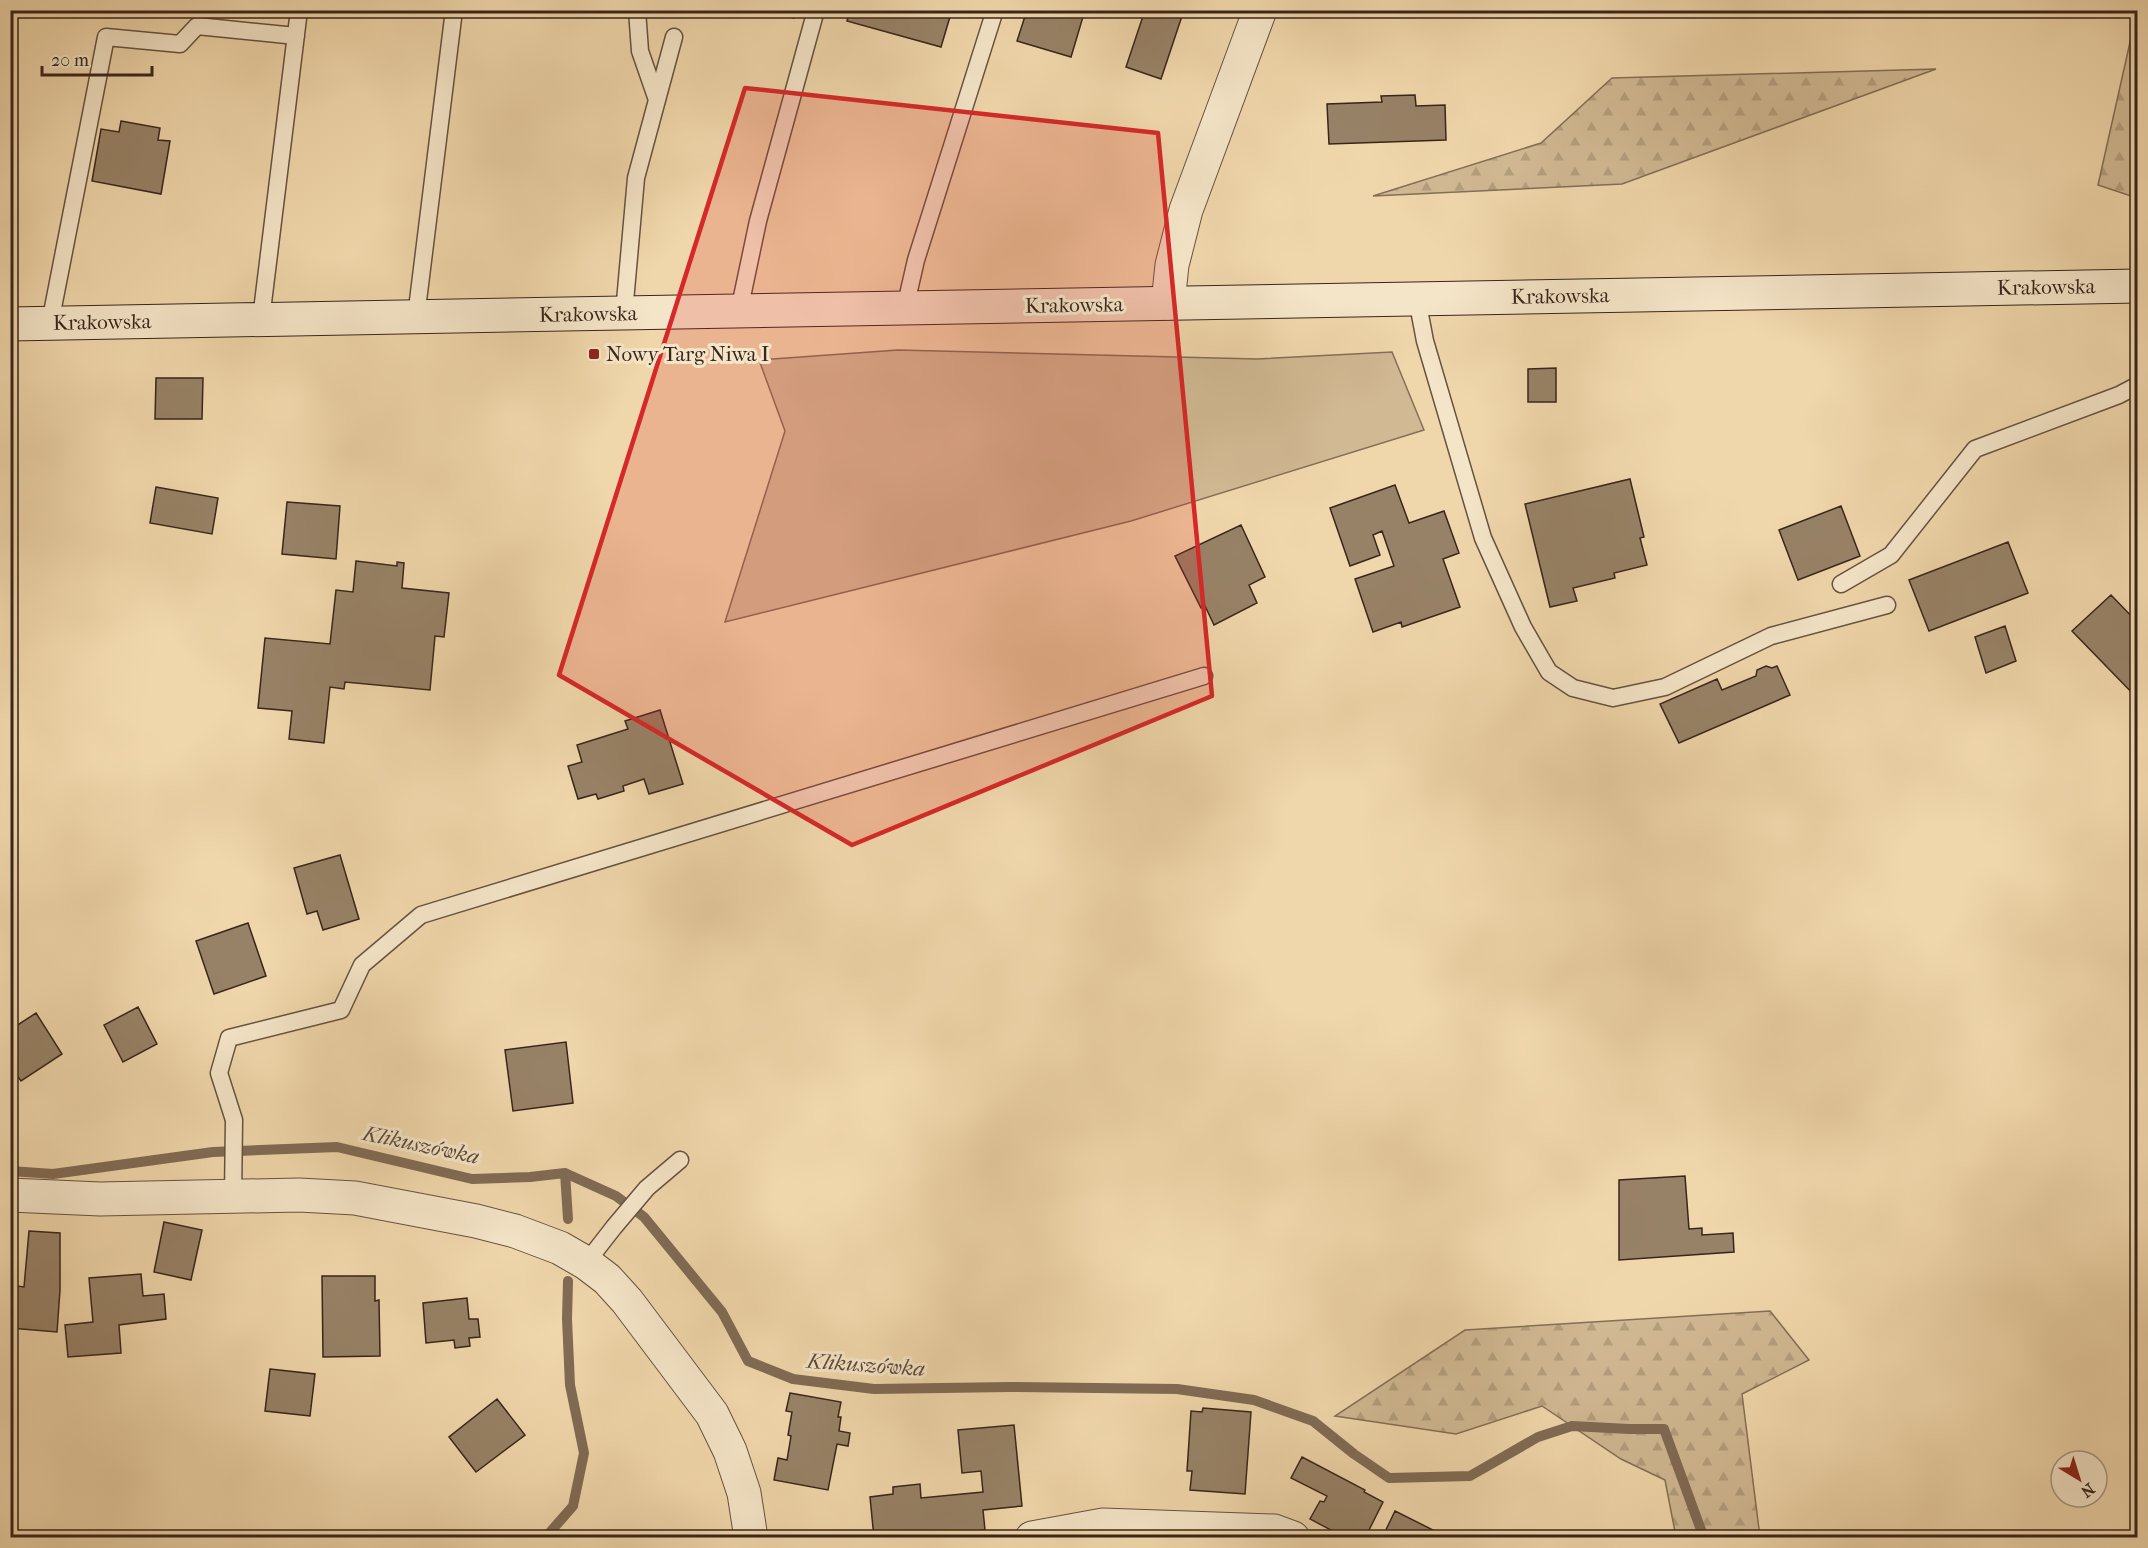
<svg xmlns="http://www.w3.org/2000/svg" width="2148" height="1548" font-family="'IM FELL French Canon',serif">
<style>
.grass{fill:#d1b993;stroke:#846f58;stroke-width:1.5}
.forest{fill:url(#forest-firs);stroke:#846f58;stroke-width:1.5}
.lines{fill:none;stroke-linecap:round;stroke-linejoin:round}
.stream{stroke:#816b55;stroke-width:10}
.building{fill:#988267;stroke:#38251d;stroke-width:1.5}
.lane-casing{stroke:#665240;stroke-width:19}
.street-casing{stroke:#665240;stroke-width:35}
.secondary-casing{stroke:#38251d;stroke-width:35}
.lane{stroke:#f5e5c8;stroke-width:16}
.street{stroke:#f5e5c8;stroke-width:33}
.secondary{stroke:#f5e5c8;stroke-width:33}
.marked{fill:#d62828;fill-opacity:0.2;stroke:#d62828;stroke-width:4.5;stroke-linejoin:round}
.poi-dot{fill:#8f2418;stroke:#f5e5c8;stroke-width:2}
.labels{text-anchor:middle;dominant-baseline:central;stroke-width:6;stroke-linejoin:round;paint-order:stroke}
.street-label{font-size:21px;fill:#38251d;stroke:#f5e5c8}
.poi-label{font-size:21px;fill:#38251d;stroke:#f5e5c8;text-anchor:start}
.water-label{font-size:22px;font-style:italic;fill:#5c4839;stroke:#f5e5c8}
</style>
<defs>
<pattern id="forest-firs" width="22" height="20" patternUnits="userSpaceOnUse" patternTransform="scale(1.5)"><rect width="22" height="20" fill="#d1b993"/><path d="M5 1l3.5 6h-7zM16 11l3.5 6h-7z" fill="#b49f7e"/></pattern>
</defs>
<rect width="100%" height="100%" fill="#f0d7ab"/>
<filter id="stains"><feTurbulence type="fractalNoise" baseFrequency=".00333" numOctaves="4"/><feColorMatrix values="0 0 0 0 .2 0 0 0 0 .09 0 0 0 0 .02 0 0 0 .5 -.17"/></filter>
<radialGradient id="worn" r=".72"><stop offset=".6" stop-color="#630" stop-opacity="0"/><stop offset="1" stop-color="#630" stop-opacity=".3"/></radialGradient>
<!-- grass -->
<path class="grass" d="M898,350L1257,359L1392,352L1424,430L1131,521L725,622L785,431L759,360Z"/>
<!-- forest -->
<path class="forest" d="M2137,11L2138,198H2137L2098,185Z
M1936,69L1622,184L1373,196L1541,143L1612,78Z
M1770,1311L1809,1360L1742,1394L1760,1537H1676L1665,1480L1621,1459L1542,1406L1456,1434L1335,1416L1465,1330Z"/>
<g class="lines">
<!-- stream -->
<path class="stream" d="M10,1171L53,1174L213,1152L337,1147L472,1179L530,1177L565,1173L616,1196L644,1217L722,1312L748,1361L793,1379L874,1389L1010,1387L1177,1389L1254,1400L1313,1421L1354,1454L1389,1478L1470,1476L1538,1437L1572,1426L1629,1429H1664L1704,1538
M565,1173L568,1219
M545,1538L573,1506L584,1453L570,1385L567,1319L568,1281"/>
</g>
<!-- building -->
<path class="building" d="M762,10H795L794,18Z
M850,10H952L941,47L847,21Z
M1027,10H1085L1071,57L1017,41Z
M1145,10H1184L1161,79L1126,67Z
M1415,95L1416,106L1445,105L1446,140L1329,144L1327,104L1382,102L1381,96Z
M121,121L160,128L158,140L170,141L161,194L92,181L101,129L119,132Z
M1556,368V402H1528V369Z
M156,378H203L202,419H155Z
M1630,479L1644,537L1640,538L1647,565L1614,573L1615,578L1573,588L1577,601L1550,607L1525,504Z
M1395,485L1409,523L1444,511L1459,553L1443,559L1460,607L1402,627L1401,622L1373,632L1355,579L1394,566L1382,531L1373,535L1380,555L1350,566L1330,508Z
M156,487L218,498L212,534L150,523Z
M287,502L340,506L336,559L282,554Z
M1841,506L1860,556L1798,580L1779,530Z
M1241,525L1265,577L1249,585L1257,603L1214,625L1205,606L1201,608L1175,556Z
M2008,542L2028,593L1929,631L1909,580Z
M356,561L397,566V562L404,563L402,588L449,593L444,637L435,636L430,690L345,682L344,689L330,687L324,743L289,739L292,711L258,708L265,638L330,644L336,590L353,592Z
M2111,595L2138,623V699L2072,631Z
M2005,626L2016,661L1986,673L1975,637Z
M1766,666L1772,668L1777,666L1790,695L1679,743L1660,704L1717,679L1722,690L1756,676L1757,670Z
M660,710L683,784L649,794L644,779L623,786L624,791L598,799L596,794L578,799L568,766L582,762L577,745L628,729L625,721Z
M340,855L359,919L323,930L317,911L307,914L294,868Z
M248,923L266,976L214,994L196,941Z
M138,1007L157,1044L123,1062L104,1025Z
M36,1013L62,1054L21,1081L10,1066V1030Z
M566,1042L573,1103L513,1111L505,1050Z
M1685,1176L1689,1229L1702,1228V1235L1733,1233L1734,1252L1619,1260V1180Z
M164,1222L202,1230L191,1280L154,1272Z
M29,1231L60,1233V1290L57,1332L10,1328V1285L24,1287Z
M141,1274L143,1296L164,1294L166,1319L119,1325L121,1353L68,1357L65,1325L93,1322L89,1278Z
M322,1276H375V1301L379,1300L380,1356L323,1357Z
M467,1298L469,1319H478L480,1337L469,1338L470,1346L455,1348L454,1340L426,1343L423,1303Z
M270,1369L315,1374L310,1416L265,1411Z
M790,1393L841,1402L838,1417H841L839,1431L850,1433L848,1446L837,1444L828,1490L774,1480L778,1458L787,1460L791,1436L788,1435L792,1412L786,1411Z
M497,1399L525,1435L476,1472L449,1437Z
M1203,1408L1251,1412L1245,1494L1190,1490L1192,1471H1187L1191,1411L1202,1412Z
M1014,1425L1022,1506L983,1510L985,1530L915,1538H874L870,1497L893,1494V1487L920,1484L921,1498L983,1492L981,1471L962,1473L958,1430Z
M1302,1457L1365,1490L1364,1492L1383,1502L1365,1538H1346L1310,1519L1320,1501L1324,1502L1327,1496L1291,1478Z
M1395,1511L1437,1532L1434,1538H1382Z"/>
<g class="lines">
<defs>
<path id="lane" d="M637,10L640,51L657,100
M1417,299L1425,341L1483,538L1523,627L1549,672L1573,688L1613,698L1665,687L1771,636L1887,605
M905,308L916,260L995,10
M739,311L758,221L816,10
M624,313L636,178L674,37
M416,317L454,10
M261,319L299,10
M50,323L106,37L180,44L197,26L296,36
M1841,584L1891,555L1975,449L2119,395L2138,385
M233,1197L234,1120L219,1073L229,1038L341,1010L362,965L421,915L1204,676
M586,1263L614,1227L647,1188L680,1160"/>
<path id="street" d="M1168,303L1172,265L1186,210L1260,10
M10,1195L100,1199L299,1195L355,1198L476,1221L515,1231L560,1248L586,1263L607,1279L627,1301L712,1414L730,1451L744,1493L751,1538
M1032,1538L1103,1525L1274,1531L1293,1538"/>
<path id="secondary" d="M10,324L2138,286"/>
</defs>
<!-- lane casing -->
<use href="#lane" class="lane-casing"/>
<!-- street casing -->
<use href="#street" class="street-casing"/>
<!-- secondary casing -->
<use href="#secondary" class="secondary-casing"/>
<!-- lane -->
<use href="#lane" class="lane"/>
<!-- street -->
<use href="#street" class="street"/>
<!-- secondary -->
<use href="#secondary" class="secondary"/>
</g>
<!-- marked area -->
<path class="marked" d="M745,88L1158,133L1212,696L852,845L559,675Z"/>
<!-- markers -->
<rect class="poi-dot" x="588" y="348" width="12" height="12" rx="3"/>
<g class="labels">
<!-- street labels -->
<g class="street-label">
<text transform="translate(2046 287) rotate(-1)">Krakowska</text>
<text transform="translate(1560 296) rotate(-1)">Krakowska</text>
<text transform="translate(1074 305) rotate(-1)">Krakowska</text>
<text transform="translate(588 314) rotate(-1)">Krakowska</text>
<text transform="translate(102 322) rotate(-1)">Krakowska</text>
</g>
<!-- poi labels -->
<g class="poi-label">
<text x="606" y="354">Nowy Targ Niwa I</text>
</g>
<!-- water labels -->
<g class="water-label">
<text transform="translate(421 1145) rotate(12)">Klikuszówka</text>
<text transform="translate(866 1365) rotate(4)">Klikuszówka</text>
</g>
</g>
<!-- margin -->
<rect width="2148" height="1548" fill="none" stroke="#f0d7ab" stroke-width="36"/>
<rect x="12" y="12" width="2124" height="1524" fill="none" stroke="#38251d" stroke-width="3"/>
<rect x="18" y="18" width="2112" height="1512" fill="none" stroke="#38251d" stroke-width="1.5"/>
<!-- north arrow -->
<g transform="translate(2079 1479) rotate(142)"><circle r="28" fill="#f5e5c8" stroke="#a99884" stroke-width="1.5"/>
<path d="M0-4.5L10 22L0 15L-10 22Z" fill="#8f2418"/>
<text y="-9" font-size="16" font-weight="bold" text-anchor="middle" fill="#38251d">N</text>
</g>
<!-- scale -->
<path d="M42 66v9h110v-9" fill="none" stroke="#38251d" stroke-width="3"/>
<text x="51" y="66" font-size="18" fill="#38251d" stroke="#f5e5c8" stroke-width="4.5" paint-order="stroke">20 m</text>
<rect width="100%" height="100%" filter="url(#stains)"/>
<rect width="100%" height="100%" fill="url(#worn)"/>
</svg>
